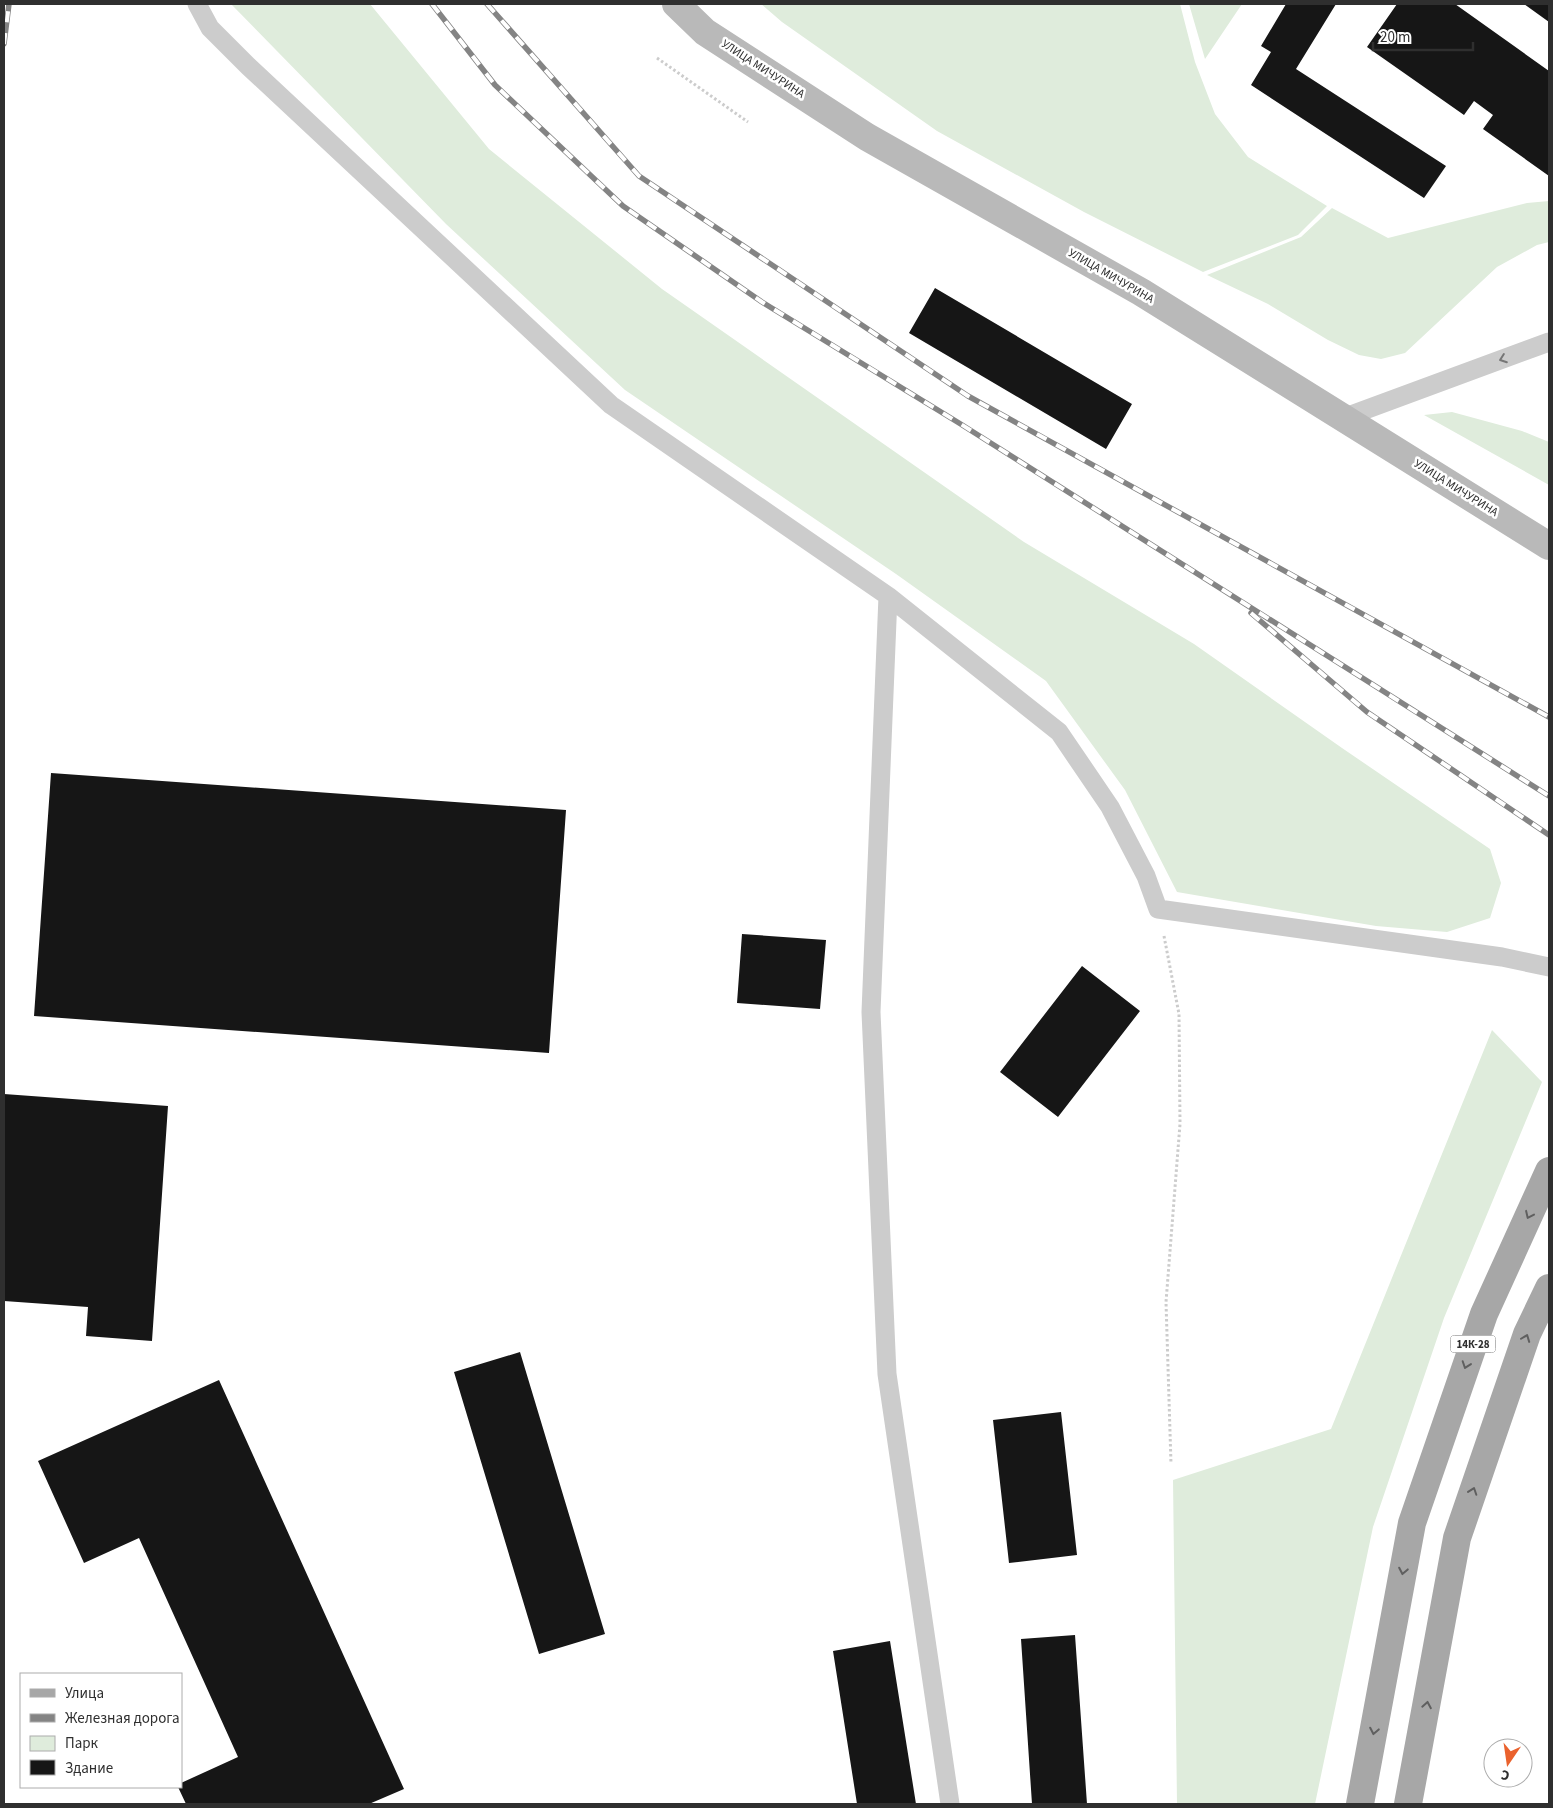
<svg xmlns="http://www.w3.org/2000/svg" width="1553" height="1808" font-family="'Source Sans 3',sans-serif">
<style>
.green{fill:#dfecdc}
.building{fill:#161616}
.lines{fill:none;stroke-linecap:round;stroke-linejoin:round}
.path{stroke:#ccc;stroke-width:3;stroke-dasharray:2.5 2.5;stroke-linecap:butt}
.lane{stroke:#ccc;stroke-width:19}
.secondary{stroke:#b9b9b9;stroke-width:28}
.primary{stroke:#a7a7a7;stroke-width:28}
.rail-casing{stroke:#848484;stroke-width:5.5}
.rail{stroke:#fff;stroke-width:4;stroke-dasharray:11;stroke-linecap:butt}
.oneway{stroke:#767676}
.oneway2{stroke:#5f5f5f}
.labels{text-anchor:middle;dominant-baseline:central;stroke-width:5;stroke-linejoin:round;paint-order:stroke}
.shield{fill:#fff;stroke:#6d6d6d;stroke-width:1}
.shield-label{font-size:11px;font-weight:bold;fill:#2f2f2f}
.street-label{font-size:12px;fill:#2f2f2f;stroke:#fff}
</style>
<rect width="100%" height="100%" fill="#fff"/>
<!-- green -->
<path class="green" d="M231,4H370L489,149L662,289L1024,542L1194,644L1342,748L1490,849L1501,883L1490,918L1447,932L1376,926L1177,892L1125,790L1046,681L896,574L625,390L446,224Z
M761,4H1180L1195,62L1215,114L1248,157L1327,206L1298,235L1203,272L1084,212L937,131L782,22Z
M1189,4H1242L1205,59Z
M1549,201V242L1537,245L1497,267L1405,353L1381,359L1359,355L1328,340L1268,304L1207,275L1301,237L1332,208L1388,238L1527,203Z
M1452,412L1522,431L1549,442V485L1424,415Z
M1492,1030L1542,1082L1444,1318L1373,1527L1315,1804H1177L1173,1480L1331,1429Z"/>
<!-- building -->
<path class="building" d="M1286,4H1336L1296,69L1446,166L1424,198L1251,85L1271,52L1261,46Z
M1397,4H1455L1549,71V176L1483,129L1493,115L1474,101L1464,115L1367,47Z
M1524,4H1549V22Z
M935,288L1132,404L1106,449L909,333Z
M51,773L566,810L549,1053L34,1016Z
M742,934L826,940L820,1009L737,1003Z
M1082,966L1140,1011L1058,1117L1000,1072Z
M4,1094L168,1106L152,1341L86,1336L88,1307L4,1301Z
M520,1352L605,1634L539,1654L454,1372Z
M219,1380L404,1789L369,1804H186L178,1787H181V1783L238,1757L139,1538L84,1563L38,1461Z
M1061,1412L1077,1555L1009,1563L993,1420Z
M1075,1635L1087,1804H1032L1021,1639Z
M890,1641L916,1804H857L833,1651Z"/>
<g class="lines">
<!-- path -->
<path class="path" d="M657,58L748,122
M1164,936L1179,1014L1180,1124L1166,1302L1171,1464"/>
<!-- lane -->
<path class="lane" d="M197,4L210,28L248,66L611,405L888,596L1059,732L1110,807L1146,876L1158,909L1502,957L1549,967
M1343,418L1549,342
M888,596L871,1012L887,1374L950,1804"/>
<!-- secondary -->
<path class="secondary" d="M676,4L705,32L867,137L1141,292L1549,546"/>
<!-- primary -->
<path class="primary" d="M1360,1804L1412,1523L1484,1314L1549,1171
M1408,1804L1457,1538L1527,1334L1549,1288"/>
<defs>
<path id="rail" d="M432,4L495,85L623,206L762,302L959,423L1549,796
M487,4L639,176L968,396L1549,717
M4,44L9,4
M1251,613L1367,712L1549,835"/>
</defs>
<!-- rail casing -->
<use href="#rail" class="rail-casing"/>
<!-- rail -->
<use href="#rail" class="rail"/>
</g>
<!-- one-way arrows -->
<defs><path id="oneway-chevron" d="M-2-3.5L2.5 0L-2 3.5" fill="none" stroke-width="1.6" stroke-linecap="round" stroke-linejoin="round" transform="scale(1.25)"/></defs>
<use class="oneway" href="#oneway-chevron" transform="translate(1503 359) rotate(160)"/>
<g class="oneway2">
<use href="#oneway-chevron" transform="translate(1529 1215) rotate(115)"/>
<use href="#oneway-chevron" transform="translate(1526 1338) rotate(-69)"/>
<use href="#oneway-chevron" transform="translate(1466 1365) rotate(109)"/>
<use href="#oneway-chevron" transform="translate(1473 1491) rotate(-71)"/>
<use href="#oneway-chevron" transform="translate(1403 1571) rotate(101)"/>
<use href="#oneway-chevron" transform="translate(1427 1705) rotate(-80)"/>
<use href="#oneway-chevron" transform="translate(1374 1731) rotate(101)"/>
</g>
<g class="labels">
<!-- shield labels -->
<rect class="shield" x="1450.5" y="1335.5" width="45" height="17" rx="4"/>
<g class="shield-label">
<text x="1473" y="1344">14К-28</text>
</g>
<!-- street labels -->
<g class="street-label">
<text transform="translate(763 69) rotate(33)">УЛИЦА МИЧУРИНА</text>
<text transform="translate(1111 276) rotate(30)">УЛИЦА МИЧУРИНА</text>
<text transform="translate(1456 488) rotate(32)">УЛИЦА МИЧУРИНА</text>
</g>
</g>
<!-- border -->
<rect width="1553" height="1808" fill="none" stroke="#2f2f2f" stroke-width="10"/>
<!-- legend -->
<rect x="20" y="1673" width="162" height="115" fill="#ffffff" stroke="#acacac"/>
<rect x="30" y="1689" width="25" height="8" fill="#a7a7a7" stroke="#acacac"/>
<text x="65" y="1698" font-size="15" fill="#2f2f2f">Улица</text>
<rect x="30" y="1714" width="25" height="8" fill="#848484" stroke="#acacac"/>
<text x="65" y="1723" font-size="15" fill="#2f2f2f">Железная дорога</text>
<rect x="30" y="1736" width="25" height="15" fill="#dfecdc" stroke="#acacac"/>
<text x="65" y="1748" font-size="15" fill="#2f2f2f">Парк</text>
<rect x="30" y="1760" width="25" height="15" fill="#161616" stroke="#acacac"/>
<text x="65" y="1773" font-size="15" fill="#2f2f2f">Здание</text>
<!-- north arrow -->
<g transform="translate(1508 1763) rotate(193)"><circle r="24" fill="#ffffff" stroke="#acacac"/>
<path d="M0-4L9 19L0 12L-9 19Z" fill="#ea622d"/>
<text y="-8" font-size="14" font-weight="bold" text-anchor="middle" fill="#2f2f2f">С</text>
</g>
<!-- scale -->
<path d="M1373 42v8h100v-8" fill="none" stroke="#2f2f2f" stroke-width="2.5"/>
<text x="1380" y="42" font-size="15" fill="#2f2f2f" stroke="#ffffff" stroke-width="4" paint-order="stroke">20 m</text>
</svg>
